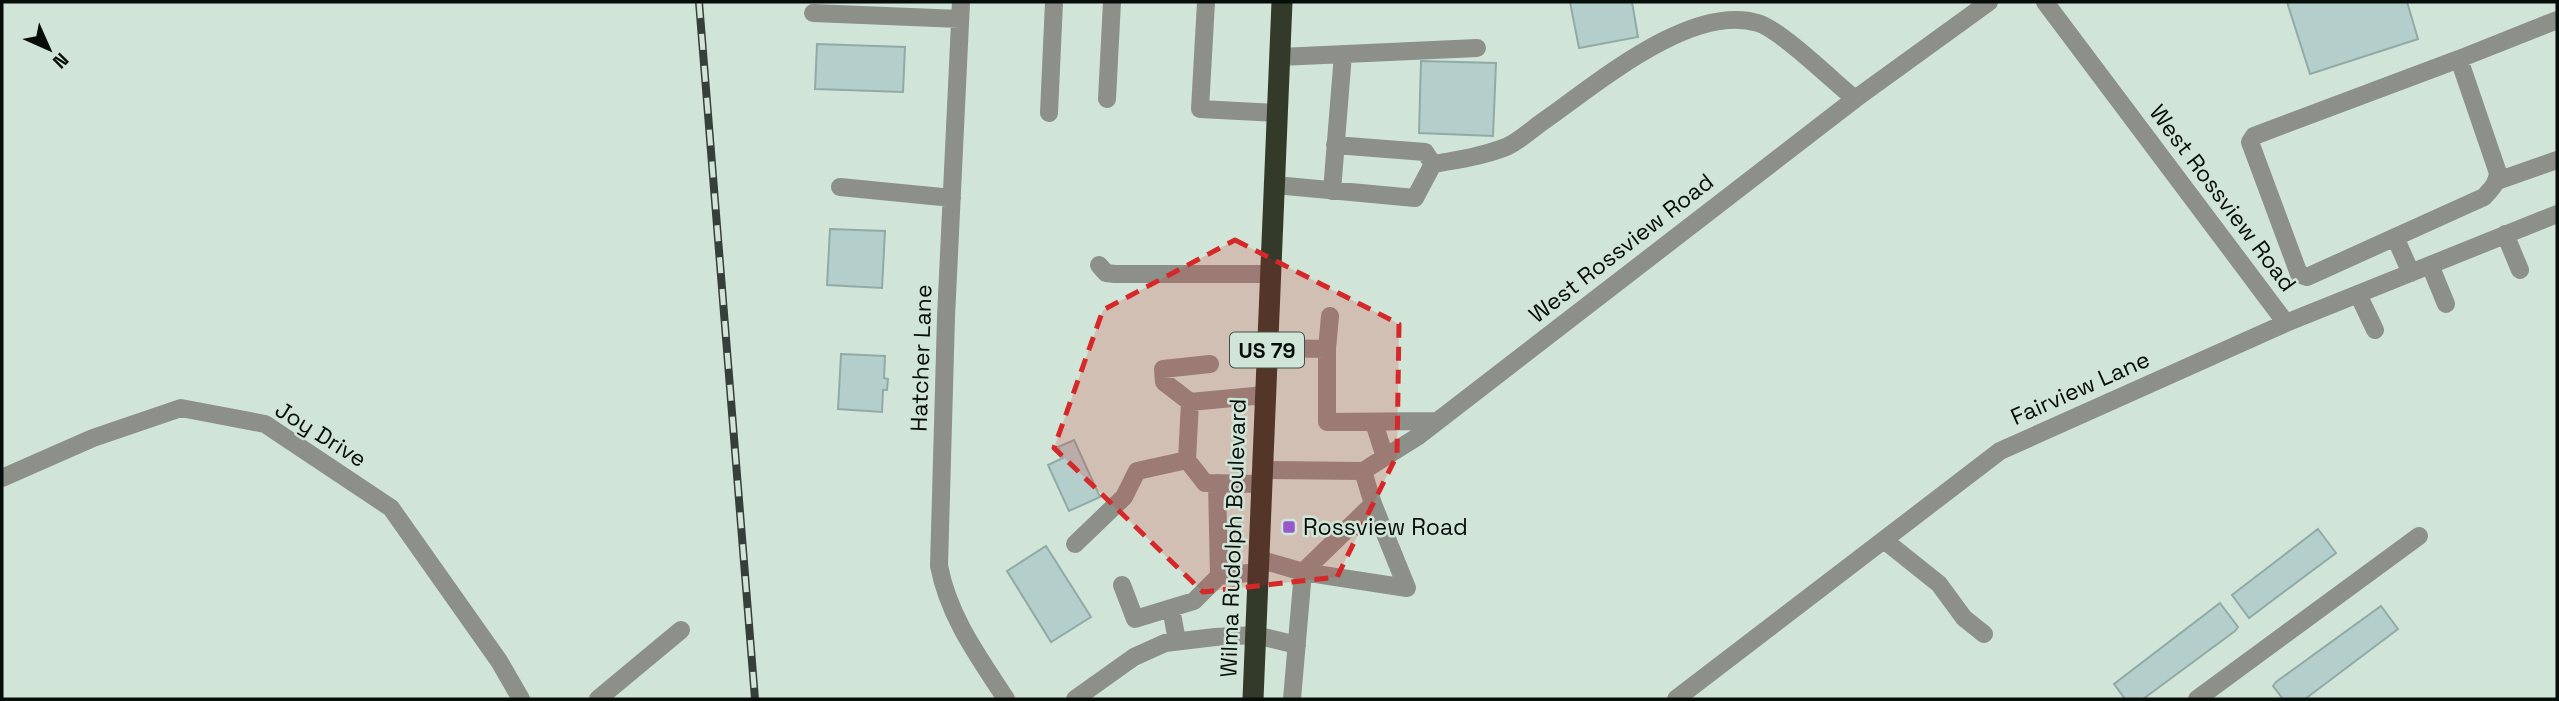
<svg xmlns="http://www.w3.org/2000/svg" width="2559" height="701" font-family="'Space Grotesk',sans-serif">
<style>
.building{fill:#b4cecb;stroke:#91aaa6;stroke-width:2}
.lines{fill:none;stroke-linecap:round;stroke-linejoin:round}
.minor{stroke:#8c9088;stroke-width:18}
.highway{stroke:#333a2a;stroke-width:21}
.rail-casing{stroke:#363f39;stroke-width:8}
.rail{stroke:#d0e5d7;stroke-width:5;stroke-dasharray:16;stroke-linecap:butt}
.marked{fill:#d62828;fill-opacity:0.2;stroke:#d62828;stroke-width:5;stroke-dasharray:14 9;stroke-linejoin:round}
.poi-dot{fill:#9957cd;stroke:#d0e5d7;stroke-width:2.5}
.labels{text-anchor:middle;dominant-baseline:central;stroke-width:5;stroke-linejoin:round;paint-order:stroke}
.shield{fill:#d0e5d7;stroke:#434e47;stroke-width:2}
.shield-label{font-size:21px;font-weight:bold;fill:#070d09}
.street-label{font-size:23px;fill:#070d09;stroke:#d0e5d7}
.poi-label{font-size:23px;fill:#070d09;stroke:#d0e5d7;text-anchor:start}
</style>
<rect width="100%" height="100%" fill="#d0e5d7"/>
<!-- building -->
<path class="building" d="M1570,2H1632L1638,37L1579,48Z
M2287,2H2407L2418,39L2310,74Z
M817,44L905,47L903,92L815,89Z
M1421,61L1496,63L1493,136L1419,133Z
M830,229L885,231L882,288L827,285Z
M841,354L885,356L884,378L888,379L887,390H883L882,412L838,409Z
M1074,440L1100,497L1069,511L1048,465L1063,458L1058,447Z
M2318,529L2336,553L2249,618L2232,595Z
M1046,546L1091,617L1051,642L1007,571Z
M2220,603L2238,627L2235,631L2143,699H2125L2114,684Z
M2381,606L2398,629L2305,699H2283L2273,686L2276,682Z"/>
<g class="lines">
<!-- minor -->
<path class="minor" d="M961,2L946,317L939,566C949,617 978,656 1006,699
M1206,2L1200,109L1278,113
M2045,2L2286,323
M813,13L960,19
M1280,57L1477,48
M2459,59L2498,173C2497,184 2491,189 2484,197L2307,277L2299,274L2250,142L2254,136Z
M2459,59L2557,20
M1107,99L1112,2
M1049,113L1054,2
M1335,145L1425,152L1433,164
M1433,164C1457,160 1483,156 1506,147C1520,141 1533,128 1545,120C1598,83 1691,3 1758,23C1781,30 1834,82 1855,99
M2497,181L2557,160
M1275,185L1415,198L1433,164
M840,187L952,198
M1332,191L1343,54
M2505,234L2520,270
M2395,237L2411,273
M1099,265L1106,273L1115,274H1271
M2430,265L2446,304
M2358,294L2375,330
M1268,348L1327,349V422L1437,421
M1327,349L1330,316
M1190,402L1164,382L1163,369L1210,364
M1374,423L1385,457
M1262,470L1363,471L1417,437L1855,99L1989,2
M2,478L93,438L181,408L265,424L391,508L499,661L521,699
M1217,483L1219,576L1258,572
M1262,484L1205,483L1187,460L1190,402L1265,395
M1884,540L1939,584L1964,618L1984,634
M1075,544L1124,497L1137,471L1187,460
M1258,559L1303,572L1373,504
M1122,585L1135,619L1194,601L1219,576
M1171,608L1177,641
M598,699L681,630
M1075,699L1134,657L1165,643L1215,637L1256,635L1297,645
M1292,699L1303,572L1407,588L1373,504L1363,471
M1676,699L2000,451L2286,323L2557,214
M2197,699L2419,536"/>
<!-- highway -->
<path class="highway" d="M1253,699L1282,2"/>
<defs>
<path id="rail" d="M699,2L755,699"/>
</defs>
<!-- rail casing -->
<use href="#rail" class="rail-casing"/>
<!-- rail -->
<use href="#rail" class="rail"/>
</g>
<!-- marked area -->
<path class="marked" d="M1235,240L1399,324L1397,455L1337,577L1203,592L1054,448L1103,310Z"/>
<!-- markers -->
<rect class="poi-dot" x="1282" y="520" width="14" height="14" rx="3.5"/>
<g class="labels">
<!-- shield labels -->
<rect class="shield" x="1230" y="332.5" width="74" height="35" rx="5"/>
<g class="shield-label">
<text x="1267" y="350">US 79</text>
</g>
<!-- street labels -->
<g class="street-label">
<text transform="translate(2223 198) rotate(53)">West Rossview Road</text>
<text transform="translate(1621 248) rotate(-38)">West Rossview Road</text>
<text transform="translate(921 358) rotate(-88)">Hatcher Lane</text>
<text transform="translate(2080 388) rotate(-24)">Fairview Lane</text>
<text transform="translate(321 434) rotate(32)">Joy Drive</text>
<text transform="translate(1233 538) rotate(-88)">Wilma Rudolph Boulevard</text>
</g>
<!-- poi labels -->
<g class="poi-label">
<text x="1303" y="527">Rossview Road</text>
</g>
</g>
<!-- border -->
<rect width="2559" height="701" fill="none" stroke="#070d09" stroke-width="7"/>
<!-- north arrow -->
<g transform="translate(49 49) rotate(135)" stroke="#d0e5d7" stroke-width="5" paint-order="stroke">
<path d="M0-5L12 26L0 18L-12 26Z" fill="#070d09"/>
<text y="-10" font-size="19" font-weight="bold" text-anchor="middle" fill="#070d09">N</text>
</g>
</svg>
